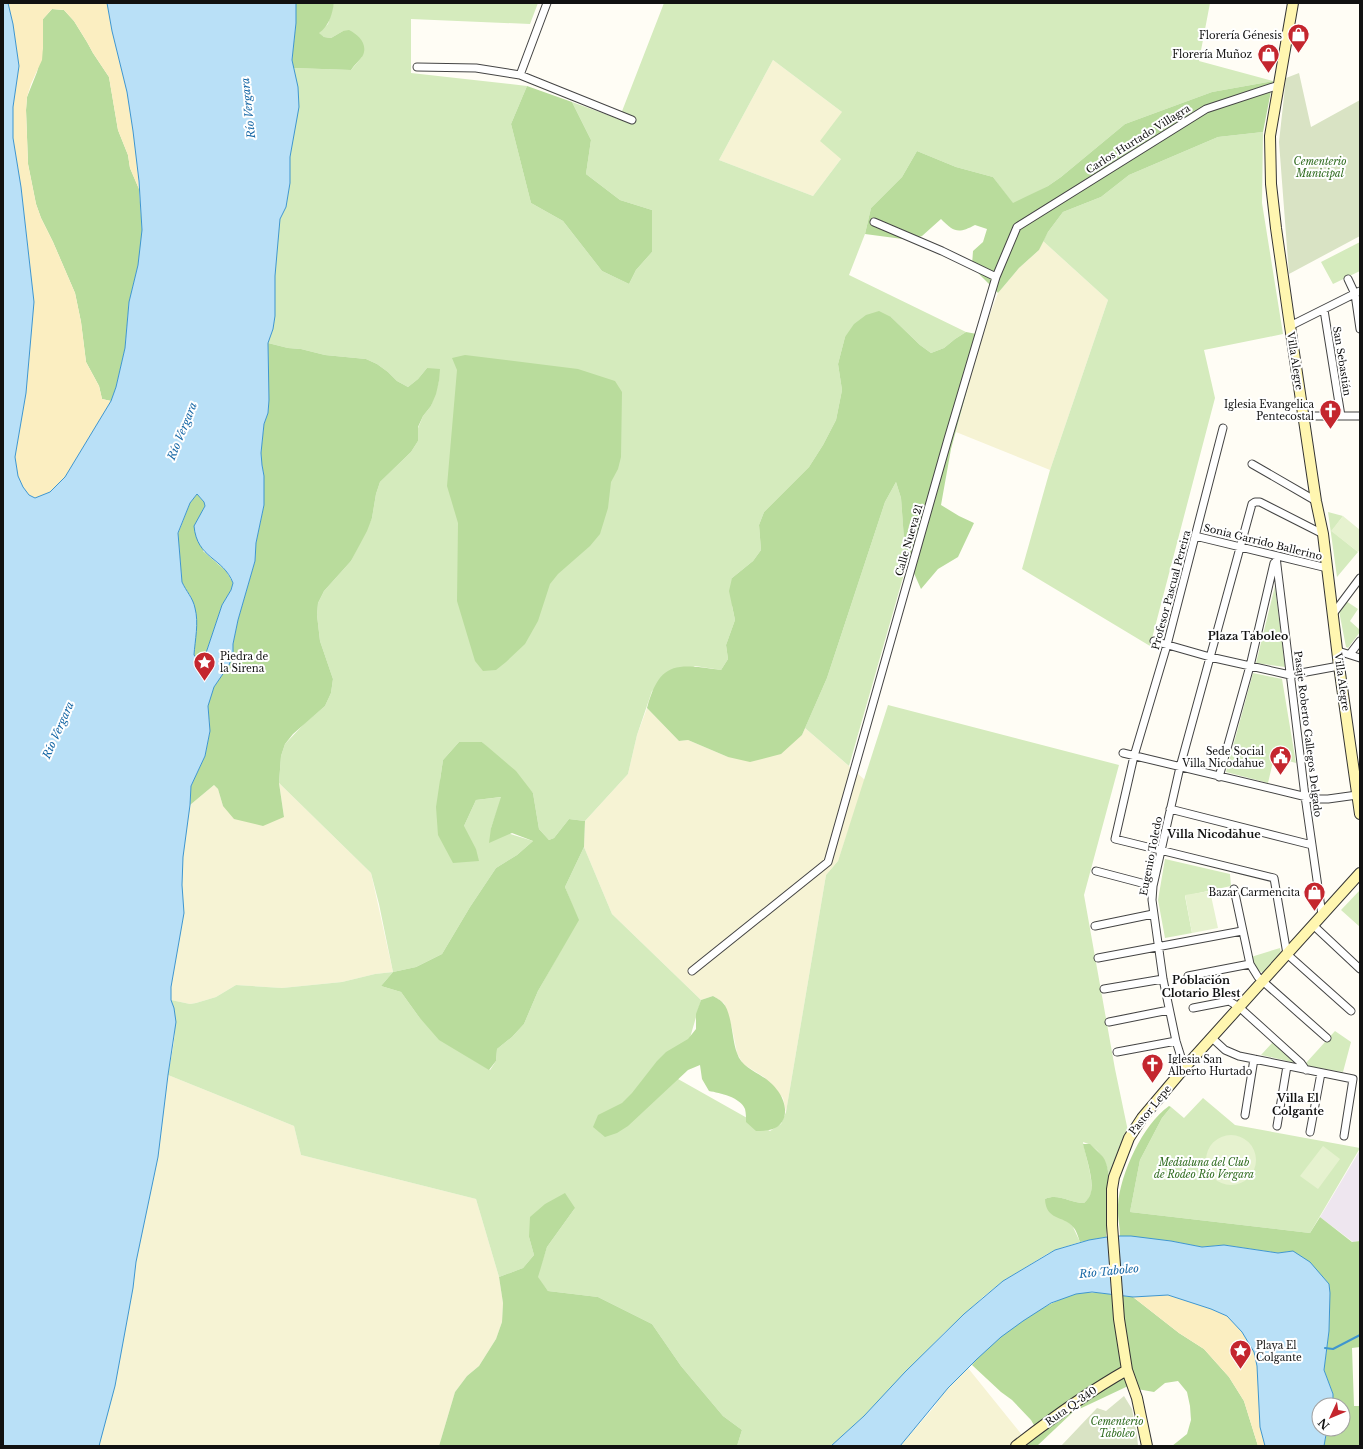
<svg xmlns="http://www.w3.org/2000/svg" width="1363" height="1449" font-family="'Libre Baskerville',serif">
<style>
.industrial{fill:#eee6ef}
.farmland{fill:#f6f3d4}
.green{fill:#d5ebbd;fill-rule:evenodd}
.forest{fill:#b9dc9c}
.sand{fill:#fbeec1}
.cemetery{fill:#d9e3c4}
.pitch{fill:#e6f2cf}
.water{fill:#b9e0f7;stroke:#3f96cf;fill-rule:evenodd}
.lines{fill:none;stroke-linecap:round;stroke-linejoin:round}
.stream{stroke:#3f96cf;stroke-width:2}
.street-casing{stroke:#444;stroke-width:9}
.secondary-casing{stroke:#333;stroke-width:12}
.street{stroke:#fff;stroke-width:7}
.secondary{stroke:#fff6b0;stroke-width:10}
.labels{text-anchor:middle;dominant-baseline:central;stroke-width:4;stroke-linejoin:round;paint-order:stroke}
.poi-label{font-size:10px;fill:#111;stroke:#fff;text-anchor:end}
.street-label{font-size:10px;fill:#111;stroke:#fff}
.park-label{font-size:10px;font-style:italic;fill:#2f6b1f;stroke:#fff}
.water-label{font-size:11px;font-style:italic;fill:#1768a6;stroke:#fff}
.neighbourhood-label{font-size:11px;font-weight:bold;fill:#111;stroke:#fff}
</style>
<rect width="100%" height="100%" fill="#fffdf5"/>
<!-- industrial -->
<path class="industrial" d="M1360,1150V1241L1353,1242L1320,1217Z"/>
<!-- farmland -->
<path class="farmland" d="M773,60L842,112L841,159L813,196L719,160Z
M1043,241L1108,300L1050,470L956,432L982,335L998,293L1019,268L1039,250Z
M647,708L679,741L688,740L728,757L802,735L805,728L865,780L838,861L826,875L786,1112L783,1098L764,1077L743,1064L737,1053L732,1028L724,1003L713,996L701,1000L612,914L584,847L585,821L628,774L637,735Z
M279,783L371,873L393,972L375,974L342,982L282,988L236,985L216,997L196,1003L190,1004L171,1000V987L184,913L182,885L183,857L190,805L214,785L218,789L223,806L284,817Z
M168,1075L294,1126L301,1155L476,1199L499,1277L503,1303L502,1322L496,1339L479,1366L467,1376L455,1392L439,1446H99L115,1386L133,1288L136,1262L158,1157Z
M968,1368L1022,1435L1009,1446H900L934,1407L943,1394Z"/>
<!-- green -->
<path class="green" d="M334,3H538L530,24L411,19V73L527,86L511,124L531,203L563,221L602,271L629,284L636,270L652,252V210L620,200L586,174L591,140L572,102L619,119L664,3H1210L1199,61L1273,81L1212,92L1125,124L1061,177L1048,186L1013,204L993,177L956,167L917,151L902,177L871,208L865,234L849,275L966,332L955,339L944,348L931,353L920,345L891,317L845,337L838,364L842,390L836,420L823,445L809,467L764,512L759,525L761,550L753,561L732,578V606L735,620L726,645L728,659L721,670L695,666L652,691L637,735L628,774L585,821L569,819L554,838L549,840L539,829L533,793L482,742H459L443,760L440,780L476,849L464,826L476,800L502,797L491,828L533,841L517,855L496,868L470,907L442,954L416,967L393,972L381,986L401,992L419,1017L470,1058L490,1070L496,1061L497,1049L512,1037L524,1024L538,991L578,920L565,887L584,847L612,914L701,1000L678,1079L770,1131L781,1124L786,1112L826,875L838,861L888,705L1119,765L1084,895L1115,1069L1129,1136L1114,1163L1109,1176C1107,1161 1098,1146 1083,1142C1085,1155 1094,1180 1091,1193C1090,1197 1087,1200 1084,1203C1069,1203 1059,1193 1045,1199L1073,1227L1080,1242L1055,1250L1047,1254L1003,1281L983,1297L944,1333L864,1416L831,1446H737L742,1430L723,1416L681,1366L652,1324L598,1297L548,1291L537,1277L547,1247L575,1208L529,1237L534,1255L523,1268L499,1277L476,1199L301,1155L294,1126L168,1075C172,1051 180,1023 171,1000L190,1004L196,1003L216,997L236,985L282,988L342,982L375,974L393,972L379,904L371,873L279,783L281,756L285,744L304,724L325,706L331,693L333,679L320,641L317,615L318,603L324,591L351,561L372,518L376,494L380,482L411,452L418,441V428L423,416L431,406L439,381L427,368L418,379L408,387L397,381L388,372L377,364L366,359L325,355L301,349L288,348L268,343L273,329L275,316V276L277,245L280,219L286,207L290,183V157L299,99L293,68L351,70L362,57L343,31L331,38L324,37L318,33L328,24ZM773,60L842,112L820,141L841,159L813,196L719,160Z
M1263,132L1262,203L1283,334L1204,350L1215,398L1150,646L1022,569L1050,470L1108,300L1043,241L1048,232L1063,212L1101,197L1129,175L1218,137Z
M1360,242V271L1333,284L1321,262Z
M896,482L901,498L905,552L908,560L849,766L805,728L827,678L885,502Z
M1328,512L1343,516L1332,531L1358,552L1337,577Z
M1275,586L1285,667L1256,663Z
M1346,601L1358,609L1350,621L1360,630V632L1348,648L1346,647L1339,611Z
M1253,673L1282,679L1296,763L1274,757L1268,783L1226,772Z
M1165,859L1230,874L1231,886L1185,896L1192,933L1165,938L1158,900Z
M1360,890V927L1341,910Z
M1280,948L1281,953L1264,973C1255,971 1253,965 1251,957Z
M1335,1031L1351,1042L1343,1072L1308,1066L1306,1063Z
M1273,1042L1296,1063L1261,1055Z
M1203,1098L1235,1125L1360,1148L1310,1233L1130,1212L1140,1160L1162,1118L1171,1107L1184,1118Z"/>
<!-- forest -->
<path class="forest" d="M296,3H334C332,15 329,26 319,33L324,37L331,38L343,31L349,30C359,35 369,45 362,57C359,61 354,65 351,70L293,68L292,60L296,23Z
M52,9L64,10L74,21L87,42L93,53L109,77L118,130L128,155L130,168L139,189L142,230L141,249L138,265L129,302L125,348L116,387L111,401L102,399L99,386L86,362L81,322L75,293L53,242L41,218L36,204L28,164L26,110L27,97L37,72L43,47V19Z
M1273,81L1263,132L1218,137L1129,175L1101,197L1063,212L1048,232L1039,250L1019,268L998,293L980,275L972,265L973,251L983,242L987,229L975,225C958,234 954,232 941,219L922,236L910,240L865,234L871,208L902,177L917,151L956,167L993,177L1013,203L1048,186L1061,177L1125,124L1212,92Z
M527,86L572,102L591,140L586,174L620,200L652,210V252L636,270L629,284L602,271L563,221L531,203L511,124Z
M879,311L891,317L920,345L931,353L944,348L955,339L966,332L982,335L951,449L941,505L959,516L974,523L958,557L938,569L921,589L905,553L901,498L896,482L885,502L827,678L802,735L781,754L750,762L728,757L688,740L679,741L647,708C660,660 677,664 721,670L728,659L726,645L735,620L729,591L732,578L753,561L761,550L759,525L764,512L809,467L823,445L836,420L842,390L838,364L845,337L854,324L866,315Z
M268,343L288,348L301,349L325,355L366,359L377,364L388,372L397,381L408,387L418,379L427,368L440,369L439,381L436,394L431,406L423,416L418,427V441L411,452L380,482L376,494L372,518L367,531L351,561L324,591L318,603L317,615L320,641L333,679L331,693L325,706L293,734L285,744L281,756L279,783L284,817L263,826L234,819L223,806L218,789L214,785L190,805L191,786L205,756L210,731L208,706L210,698L214,687L229,665L233,655V644L238,620L255,561L256,543L264,505V476L262,465L261,453L264,424L268,413L269,400Z
M465,355L578,369L615,381L622,392L621,457L618,469L611,482L608,508L600,534L590,546L558,574L550,584L538,621L525,644L506,662L496,670L483,671L475,661L457,601L458,523L447,486L457,370L452,358Z
M197,494L204,502L205,506L202,511L203,551L226,571L233,583L231,590L222,605L204,659L199,661L194,655L195,646L191,597L185,588L182,582L178,534L190,503Z
M459,742H482L516,771L533,793L539,829L549,840L554,838L569,819L585,821L584,847L565,887L579,920L538,991L524,1024L512,1037L497,1049L496,1061L489,1070L439,1040L419,1017L401,992L381,986L393,972L416,967L442,954L470,907L496,868L517,855L533,841L512,833L489,843L491,828L501,797L476,800L464,826L476,849L479,861L453,863L438,835L436,807L443,760Z
M713,996C716,998 721,1000 723,1003C732,1012 732,1041 737,1053C741,1066 753,1070 763,1077C776,1085 789,1102 784,1118C779,1130 769,1131 756,1131L746,1122C746,1118 746,1113 745,1109C740,1097 720,1093 709,1091L702,1079L700,1065L688,1070L628,1126L617,1133L605,1137L593,1127L598,1115L622,1103L632,1093L657,1061L666,1052L688,1039L696,1029V1014L701,1000Z
M1169,1106L1171,1107L1162,1118L1140,1160L1130,1212L1310,1233L1320,1217L1352,1242L1360,1241V1347L1352,1348L1354,1406H1360V1446H1324L1327,1429H1343V1405H1333V1394L1324,1370L1329,1331L1330,1293L1329,1284L1293,1251L1278,1253L1224,1245L1202,1247L1171,1241L1120,1236C1120,1226 1117,1215 1118,1205C1120,1174 1143,1124 1169,1106Z
M1083,1144H1090C1094,1148 1099,1152 1103,1157C1114,1172 1108,1219 1106,1237L1080,1242C1078,1237 1077,1231 1073,1227C1063,1215 1046,1221 1045,1199C1059,1193 1069,1203 1084,1203C1087,1200 1090,1197 1091,1192C1094,1180 1086,1157 1083,1144Z
M565,1193L575,1208L547,1247L538,1277L548,1291L598,1297L652,1324L681,1366L723,1416L742,1430L737,1446H439L455,1392L467,1376L479,1366L496,1339L502,1322L503,1303L499,1277L523,1268L534,1255L529,1237L530,1217L545,1204Z
M1083,1292L1100,1293L1133,1297L1179,1333L1204,1349L1229,1377L1244,1401L1258,1446H1172L1187,1434L1191,1420L1190,1406L1187,1392L1178,1381L1165,1383L1154,1392L1126,1387L1073,1412L1037,1446H1027L1038,1432L1031,1420L1012,1400L1001,1392L972,1365C996,1335 1046,1300 1083,1292Z"/>
<!-- sand -->
<path class="sand" d="M8,3H107L112,31L127,92L136,151L139,189L130,168L128,155L118,130L109,77L93,53L87,42L74,21L64,10L52,9L43,19V47L42,60L31,84L27,97L26,110L28,164L36,204L41,218L53,242L75,293L81,322L86,362L99,386L102,399L111,401L65,477L50,492L35,498L29,495L23,487L18,476L15,457L26,393L34,302L21,187L13,138V107L19,66L13,24Z
M1168,1295L1211,1309L1227,1316L1242,1332L1254,1352L1257,1366L1260,1427L1265,1446H1258L1244,1401L1229,1377L1204,1349L1179,1333L1133,1297Z"/>
<!-- cemetery -->
<path class="cemetery" d="M1299,73L1311,127L1360,100V236L1289,274L1279,142L1286,78Z
M1124,1396L1132,1409L1137,1435L1138,1446H1061L1097,1408L1106,1411Z"/>
<!-- pitch -->
<path class="pitch" d="M1343,516L1360,530V549L1358,552L1331,531Z
M1210,891L1218,928L1192,933L1185,895Z
M1206 1160a25 25 0 1 1 50 0a25 25 0 1 1-50 0Z
M1323,1146L1340,1159L1318,1189L1300,1176Z"/>
<!-- water -->
<path class="water" d="M3,3H8L13,24L19,66L13,107V138L21,187L34,302L26,393L15,457L18,476L23,487L29,495L35,498L50,492L65,477L111,401L116,387L125,348L129,302L138,265L142,230L139,181L133,131L127,92L112,31L107,3H296V23L292,60L298,87L299,107L290,157V183L286,207L280,219L275,276V316L273,329L268,343L269,400L268,413L264,424L261,453L262,465L264,476V505L256,543L255,561L238,620L233,644V655L229,665L214,687L208,706L210,731L205,756L191,786L190,805L183,857L182,885L184,913L171,987V1000L174,1008L176,1022L168,1075L158,1157L136,1262L133,1288L115,1386L99,1446H3ZM197,494L204,502L205,506L194,526C197,559 223,557 233,583L231,590L222,605L204,659L199,661L194,655C195,640 199,623 195,608C193,598 186,591 182,582L178,533L190,503Z
M1113,1236H1131L1171,1241L1202,1247L1224,1245L1278,1253L1293,1251L1310,1262L1329,1284L1330,1293L1329,1331L1324,1370L1333,1394V1405H1319V1429H1327L1324,1446H1265L1260,1427L1257,1366L1254,1352L1242,1332L1227,1316L1211,1309L1168,1295L1133,1297L1092,1292L1076,1294L1051,1303L1023,1321L1001,1337L977,1359L948,1388L900,1446H831L864,1416L905,1372L964,1314L1003,1281L1055,1250L1089,1240Z"/>
<g class="lines">
<!-- stream -->
<path class="stream" d="M1325,1348L1333,1349L1360,1335"/>
<defs>
<path id="street" d="M417,67L476,68L520,75L632,120
M520,75L547,3
M874,222L942,251L996,277
M1348,279L1355,294L1360,329
M1324,310L1341,416
M1290,326L1360,291
M1304,416H1360
M1223,428L1167,645L1134,756L1115,839L1274,878L1287,954L1351,1011
M1252,464L1316,501
M1195,536L1327,568
M1276,557L1305,796L1322,915
M1333,614L1360,578
M1154,641L1210,657L1290,675L1339,666
M1338,651L1360,658
M1350,654L1360,641
M1123,753L1315,799H1328L1357,795
M1219,777L1250,666L1274,563
M1170,809L1312,845
M1096,871L1153,886
M1234,889L1250,964L1258,977L1327,1038
M1313,925L1360,969
M1095,926L1153,914
M1098,958L1242,931
M692,971L828,862L948,439L996,277L1017,227L1206,109L1279,85
M1188,976L1250,964
M1104,989L1163,979
M1193,1008L1229,1001L1239,1007L1301,1063L1306,1070
M1109,1022L1169,1010
M1212,1038L1225,1050L1239,1056L1353,1079L1344,1136
M1117,1052L1176,1041
M1186,1066L1181,1057L1176,1041L1163,979L1152,900L1153,886L1180,767L1252,504L1255,502H1260L1323,534
M1245,1115L1254,1059
M1277,1126L1287,1066
M1310,1132L1321,1073"/>
<path id="secondary" d="M1293,3L1270,136L1271,184L1276,228L1290,326L1316,501L1323,534L1339,666L1360,814
M1016,1446C1052,1418 1088,1392 1127,1370
M1147,1446L1137,1398L1127,1370L1119,1319L1112,1225V1189L1114,1177L1129,1138L1142,1118L1186,1066L1360,873"/>
</defs>
<!-- street casing -->
<use href="#street" class="street-casing"/>
<!-- secondary casing -->
<use href="#secondary" class="secondary-casing"/>
<!-- street -->
<use href="#street" class="street"/>
<!-- secondary -->
<use href="#secondary" class="secondary"/>
</g>
<!-- icons -->
<defs>
<symbol id="shop-pin" viewBox="-11 -11 22 30"><path d="M0 17L-7.5 6A9.5 9.5 0 1 1 7.5 6Z" fill="#c4262e" stroke="#fff"/><path d="M-5-2.5h2.3a2.7 3.5 0 0 1 5.4 0H5L5.5 6h-11ZM-1.5-2.5h3a1.5 2.3 0 0 0-3 0Z" fill="#fff"/></symbol>
<symbol id="church-pin" viewBox="-11 -11 22 30"><path d="M0 17L-7.5 6A9.5 9.5 0 1 1 7.5 6Z" fill="#c4262e" stroke="#fff"/><path d="M-1.2-6h2.4v3.5h3.3v2.4h-3.3V6h-2.4V-.1h-3.3v-2.4h3.3Z" fill="#fff"/></symbol>
<symbol id="sight-pin" viewBox="-11 -11 22 30"><path d="M0 17L-7.5 6A9.5 9.5 0 1 1 7.5 6Z" fill="#c4262e" stroke="#fff"/><path d="M0-6L1.8-2.2L6-1.7L2.9 1.2L3.7 5.4L0 3.3L-3.7 5.4L-2.9 1.2L-6-1.7L-1.8-2.2Z" fill="#fff"/></symbol>
<symbol id="civic-pin" viewBox="-11 -11 22 30"><path d="M0 17L-7.5 6A9.5 9.5 0 1 1 7.5 6Z" fill="#c4262e" stroke="#fff"/><path d="M-.6-6.5H3V-4.5H.6V-3L4-1V1h2V6H-6V1h2V-1L-.6-3ZM-1.2 2.5V6h2.4V2.5Z" fill="#fff"/></symbol>
</defs>
<g fill-rule="evenodd">
<use href="#shop-pin" x="1286" y="22" width="25" height="34"/>
<use href="#shop-pin" x="1256" y="42" width="25" height="34"/>
<use href="#church-pin" x="1318" y="398" width="25" height="34"/>
<use href="#sight-pin" x="192" y="650" width="25" height="34"/>
<use href="#civic-pin" x="1268" y="744" width="25" height="34"/>
<use href="#shop-pin" x="1302" y="880" width="25" height="34"/>
<use href="#church-pin" x="1140" y="1052" width="25" height="34"/>
<use href="#sight-pin" x="1228" y="1338" width="25" height="34"/>
</g>
<g class="labels">
<!-- poi labels -->
<g class="poi-label">
<text x="1282" y="35">Florería Génesis</text>
<text x="1252" y="54">Florería Muñoz</text>
<text x="1314" y="404">Iglesia Evangelica<tspan x="1314" dy="12">Pentecostal</tspan></text>
<text x="220" y="656" text-anchor="start">Piedra de<tspan x="220" dy="12">la Sirena</tspan></text>
<text x="1264" y="751">Sede Social<tspan x="1264" dy="12">Villa Nicodahue</tspan></text>
<text x="1300" y="892">Bazar Carmencita</text>
<text x="1168" y="1059" text-anchor="start">Iglesia San<tspan x="1168" dy="12">Alberto Hurtado</tspan></text>
<text x="1256" y="1345" text-anchor="start">Playa El<tspan x="1256" dy="12">Colgante</tspan></text>
</g>
<!-- street labels -->
<g class="street-label">
<text transform="translate(1138 139) rotate(-32)">Carlos Hurtado Villagra</text>
<text transform="translate(1295 361) rotate(81)">Villa Alegre</text>
<text transform="translate(1342 361) rotate(81)">San Sebastián</text>
<text transform="translate(909 540) rotate(-74)">Calle Nueva 21</text>
<text transform="translate(1263 542) rotate(14)">Sonia Garrido Ballerino</text>
<text transform="translate(1171 590) rotate(-75)">Profesor Pascual Pereira</text>
<text transform="translate(1342 682) rotate(82)">Villa Alegre</text>
<text transform="translate(1308 734) rotate(83)">Pasaje Roberto Gallegos Delgado</text>
<text transform="translate(1151 856) rotate(-79)">Eugenio Toledo</text>
<text transform="translate(1150 1110) rotate(-51)">Pastor Lepe</text>
<text transform="translate(1071 1406) rotate(-35)">Ruta Q-340</text>
</g>
<!-- park labels -->
<g class="park-label">
<text x="1320" y="161">Cementerio<tspan x="1320" dy="12">Municipal</tspan></text>
<text x="1204" y="1162">Medialuna del Club<tspan x="1204" dy="12">de Rodeo Río Vergara</tspan></text>
<text x="1117" y="1421">Cementerio<tspan x="1117" dy="12">Taboleo</tspan></text>
</g>
<!-- water labels -->
<g class="water-label">
<text transform="translate(248 108) rotate(-96)">Río Vergara</text>
<text transform="translate(182 431) rotate(-68)">Río Vergara</text>
<text transform="translate(58 730) rotate(-66)">Río Vergara</text>
<text transform="translate(1109 1271) rotate(-6)">Río Taboleo</text>
</g>
<!-- neighbourhood labels -->
<g class="neighbourhood-label">
<text x="1248" y="636">Plaza Taboleo</text>
<text x="1214" y="834">Villa Nicodahue</text>
<text x="1201" y="980">Población<tspan x="1201" dy="13">Clotario Blest</tspan></text>
<text x="1298" y="1098">Villa El<tspan x="1298" dy="13">Colgante</tspan></text>
</g>
</g>
<!-- border -->
<rect width="1363" height="1449" fill="none" stroke="#111111" stroke-width="8"/>
<!-- north arrow -->
<g transform="translate(1331 1417) rotate(226)"><circle r="19" fill="#ffffff" stroke="#a0a0a0"/>
<path d="M0-3L7 15L0 10L-7 15Z" fill="#c4262e"/>
<text y="-6" font-size="11" font-weight="bold" text-anchor="middle" fill="#111111">N</text>
</g>
</svg>
